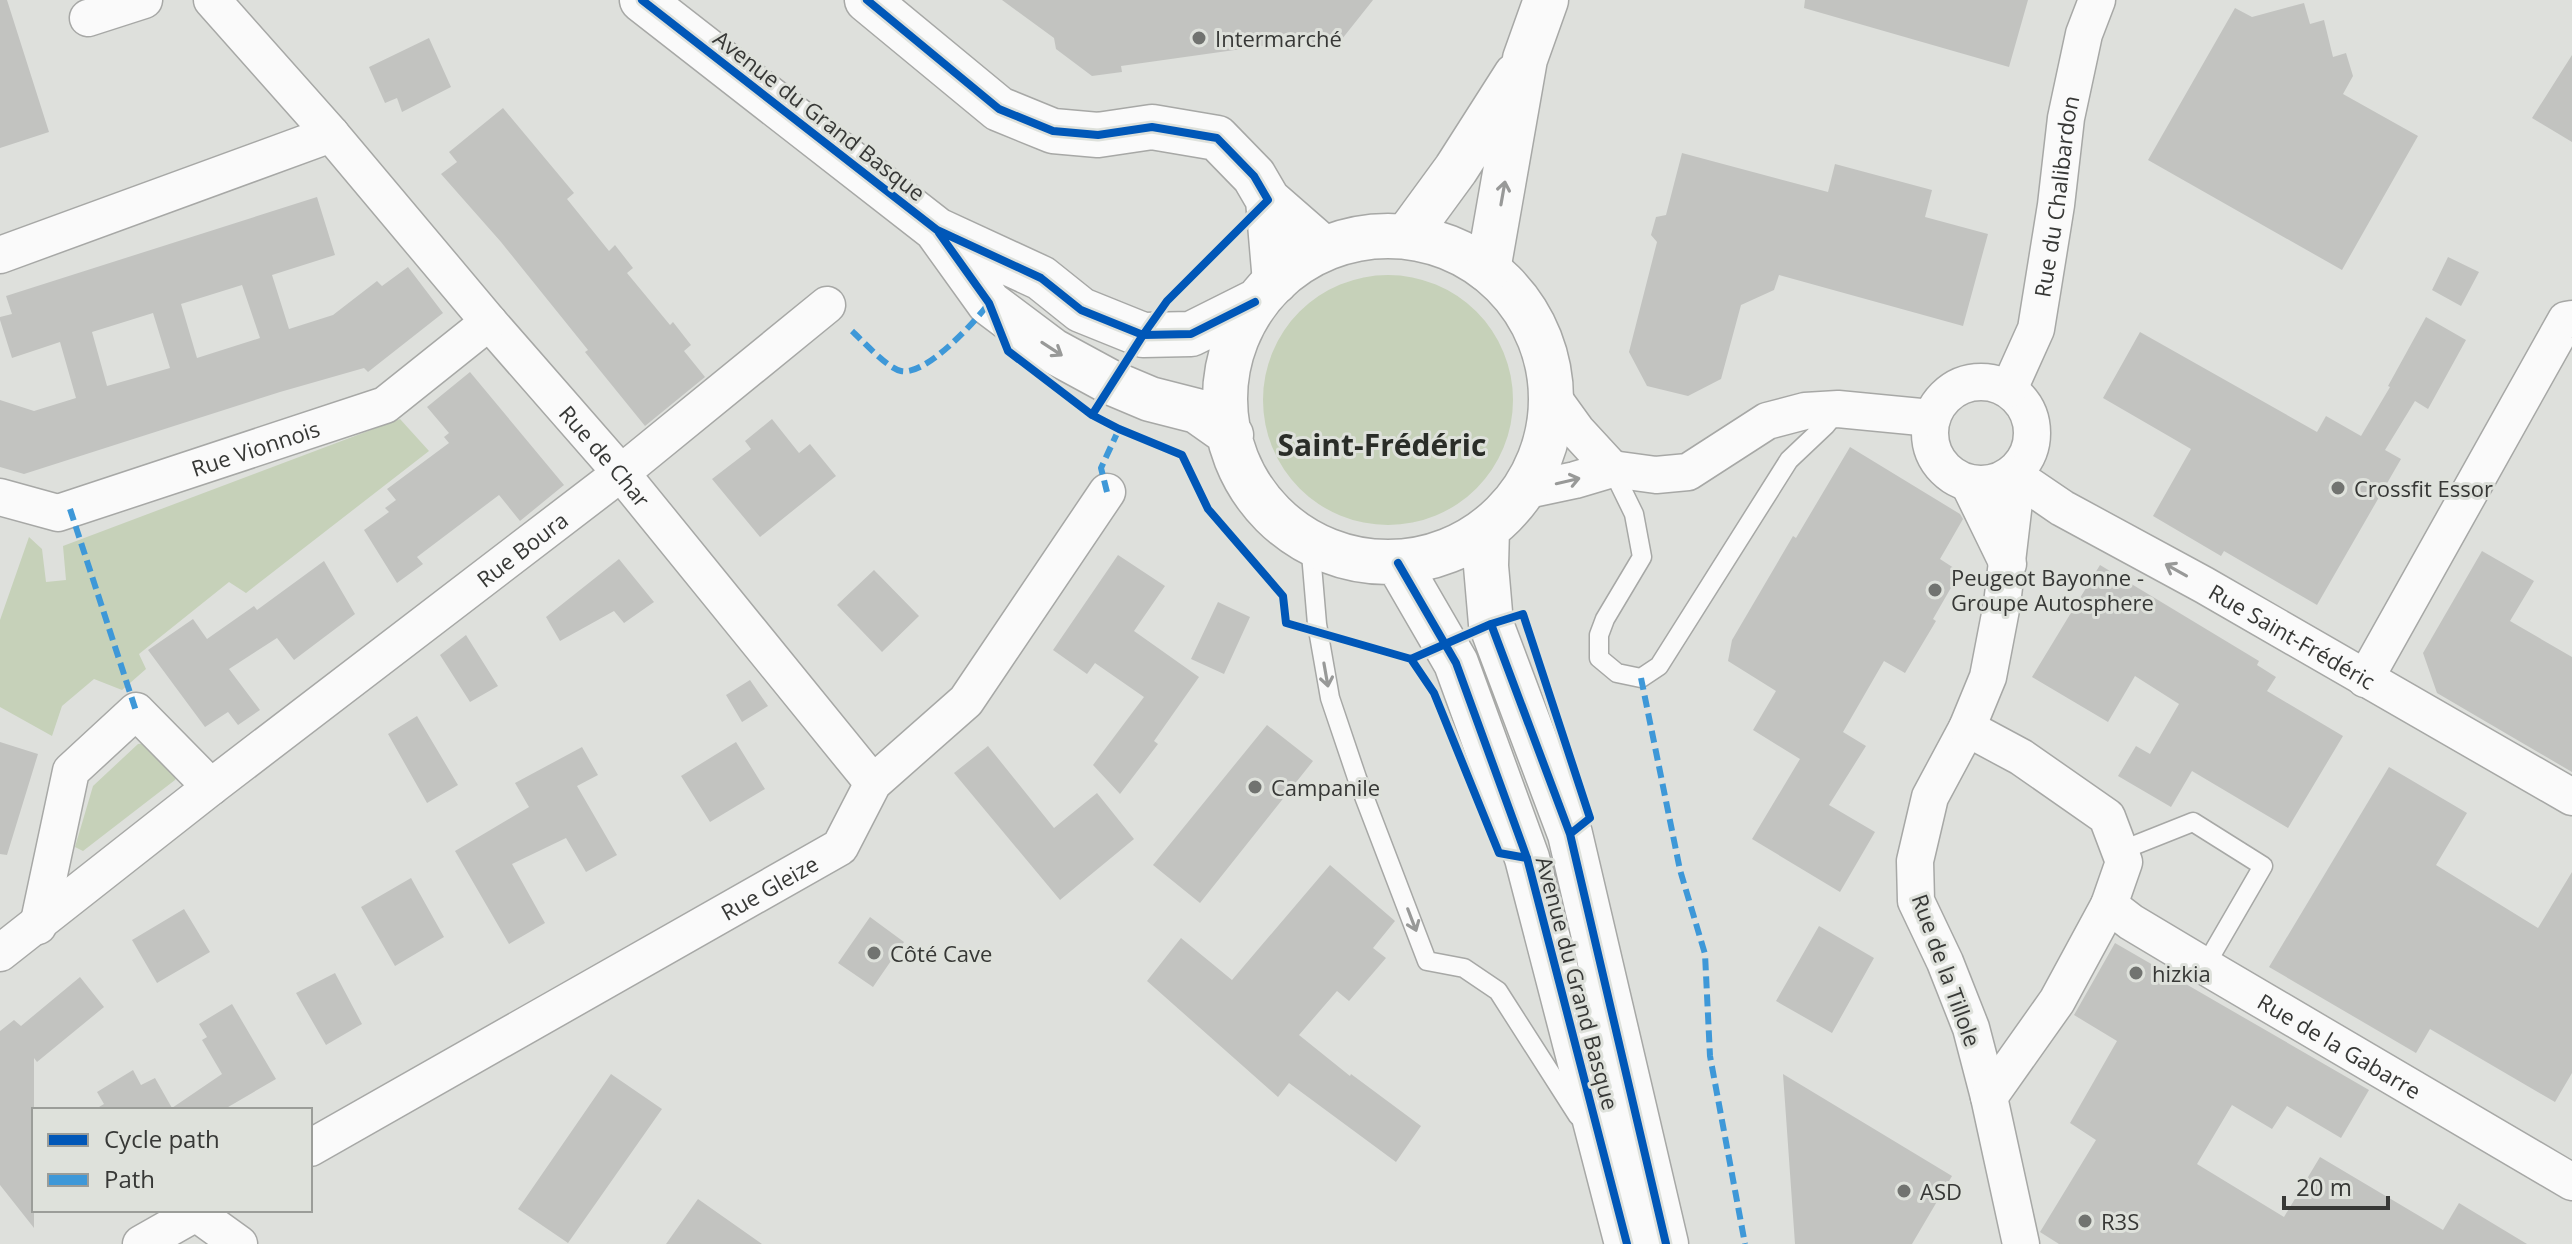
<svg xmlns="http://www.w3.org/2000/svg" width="2572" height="1244" font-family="'Open Sans',sans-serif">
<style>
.green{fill:#c6d1b9}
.building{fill:#c2c3c0;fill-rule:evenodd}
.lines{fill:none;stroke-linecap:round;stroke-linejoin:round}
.service-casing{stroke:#a7a8a6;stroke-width:21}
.minor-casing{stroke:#a7a8a6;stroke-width:39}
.tertiary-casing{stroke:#a7a8a6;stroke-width:47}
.primary-casing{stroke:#a7a8a6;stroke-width:47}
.motorway-casing{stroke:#a7a8a6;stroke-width:47}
.service{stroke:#fafafa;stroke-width:18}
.minor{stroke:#fafafa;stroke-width:36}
.tertiary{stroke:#fafafa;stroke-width:44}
.primary{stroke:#fafafa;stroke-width:44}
.motorway{stroke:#fafafa;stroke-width:44}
.quiet{stroke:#3e98d8;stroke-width:6;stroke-dasharray:12 6;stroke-linecap:butt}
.cycleway-casing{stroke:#dee1db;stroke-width:13}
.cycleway{stroke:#0057b8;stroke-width:8}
.oneway{stroke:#989998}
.poi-dot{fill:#717370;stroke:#dee1db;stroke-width:3}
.labels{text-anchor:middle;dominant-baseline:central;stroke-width:6;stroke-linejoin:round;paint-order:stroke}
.poi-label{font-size:22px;fill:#373836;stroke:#dee1db;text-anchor:start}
.street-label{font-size:22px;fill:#373836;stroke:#dee1db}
.district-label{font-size:30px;font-weight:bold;fill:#2a2d28;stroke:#dee1db}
</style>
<rect width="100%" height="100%" fill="#dee0dc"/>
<!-- green -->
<path class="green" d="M1263 400a125 125 0 1 1 250 0a125 125 0 1 1-250 0Z
M400,419L429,451L246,593L229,582L139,654L146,669L122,690L94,679L62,706L52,736L0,707V620L29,537L42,549L46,582L66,580L63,546Z
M146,743L177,776L175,780L83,851L75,847L93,786L138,744Z"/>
<!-- building -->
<path class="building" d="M0,0H7L49,132L0,148Z
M1002,0H1373L1342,39L1313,44L1312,39L1121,66L1122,72L1092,76L1056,49L1054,38Z
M1805,0H2028L2009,67L1804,8Z
M2304,3L2310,24L2324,20L2333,57L2346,53L2353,76L2343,94L2418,136L2342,270L2148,160L2235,8L2252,17Z
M429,38L451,87L402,112L397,98L385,103L369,67Z
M2572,55V142L2532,118Z
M503,108L574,193L567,199L609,251L615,245L633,268L627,273L670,325L673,322L691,345L684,351L705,377L645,426L585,352L588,350L501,242L441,174L457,162L449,152Z
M1682,153L1828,192L1835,164L1932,190L1925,217L1988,234L1963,326L1779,275L1774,290L1741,305L1721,379L1688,396L1647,386L1629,352L1657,242L1651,235L1656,217L1666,215Z
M317,197L335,255L272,275L289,329L333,315L377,281L382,286L408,267L443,313L368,372L364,368L280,392L24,474L0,467V400L34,411L76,398L60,342L12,358L0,320V317L12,314L6,296ZM242,285L260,338L197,358L181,304ZM153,313L170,368L107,386L92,332Z
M2448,257L2479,272L2461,306L2432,290Z
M2426,317L2466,340L2428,409L2415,401L2385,450L2401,459L2317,605L2224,551L2221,556L2153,516L2191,449L2103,398L2140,332L2317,432L2326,416L2361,436L2390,387L2388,386Z
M470,372L564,485L520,521L499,495L417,557L423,564L397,583L364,530L389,512L385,508L396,500L387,489L449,443L444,437L449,433L427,407Z
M772,419L799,453L810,444L836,476L760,537L712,479L751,449L745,441Z
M1850,447L1960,514L1963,519L1940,559L1960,572L1933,619L1936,621L1905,673L1884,661L1843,732L1866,746L1829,805L1875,832L1840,892L1752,839L1800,759L1753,730L1776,691L1728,661L1732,640L1793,536L1796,538Z
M2482,551L2534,581L2510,621L2572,657V772L2437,693L2423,653Z
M1118,555L1165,586L1134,631L1199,677L1154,741L1158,744L1120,794L1093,765L1144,697L1095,663L1087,674L1053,650Z
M619,559L654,602L624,623L614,611L560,641L546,617Z
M324,561L355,614L294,660L277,638L229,669L260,710L238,725L228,712L205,727L148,650L193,619L207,639L254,606L257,610Z
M2100,565L2259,661L2257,665L2276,677L2267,691L2343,736L2288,828L2192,771L2171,807L2118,776L2136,746L2150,754L2179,704L2135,676L2108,722L2032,677Z
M874,570L919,616L882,652L837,605Z
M1218,602L1250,617L1224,674L1191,659Z
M466,635L498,686L470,702L440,655Z
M750,680L768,706L742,722L726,695Z
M417,716L458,785L427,803L388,734Z
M1267,725L1313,761L1200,903L1153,865Z
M0,742L38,754L7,855L0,854Z
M736,742L765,789L710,822L681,776Z
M988,746L1054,828L1097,793L1134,839L1060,900L954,773Z
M582,747L598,775L577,786L617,855L586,872L566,838L512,864L545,923L509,944L455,851L529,807L515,783Z
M2389,767L2467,813L2436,865L2538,928L2572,872V1073L2555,1102L2430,1029L2416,1053L2269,967Z
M1330,865L1395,921L1373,948L1386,958L1349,1001L1337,991L1299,1035L1350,1076L1351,1074L1421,1126L1396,1162L1289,1083L1278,1097L1147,981L1181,938L1232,980Z
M411,878L444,937L395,966L361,907Z
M184,909L210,952L157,983L132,940Z
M870,917L904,942L873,987L838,963Z
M1819,926L1874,958L1832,1033L1776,1001Z
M2115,943L2369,1090L2341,1138L2287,1106L2272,1129L2232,1105L2197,1164L2284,1217L2320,1157L2443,1230L2459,1203L2527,1244H2059L2040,1232L2096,1140L2070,1123L2117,1041L2074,1015Z
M335,973L362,1024L326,1045L296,993Z
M80,977L104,1007L37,1062L34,1058V1228L0,1185V1031L14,1020L21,1026Z
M232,1004L276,1079L223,1110H94L104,1104L97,1092L133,1070L141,1085L155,1078L172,1108L222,1074L202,1040L207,1037L199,1024Z
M611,1074L662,1109L568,1243L518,1209Z
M1783,1074L1952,1176L1912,1244H1795Z
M698,1199L762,1244H666Z"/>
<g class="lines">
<defs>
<path id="service" d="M1612,469L1634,514L1642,557L1605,619L1599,635V658L1617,673L1641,678L1659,666L1789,460L1826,425L1838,410
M1310,542L1317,624L1330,698L1357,778L1427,961L1464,968L1498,991L1578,1116
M2120,851L2193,822L2263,866L2205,966"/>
<g id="minor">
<path id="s1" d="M212,0L331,134L489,322L621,473L873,783"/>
<path d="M88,18L144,0"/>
<path d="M0,255L331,134"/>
<circle cx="1981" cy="433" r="51"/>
<path id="s2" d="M2009,389L2036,329L2056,205L2066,118L2084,34L2097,0"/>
<path d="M1551,395L1577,431L1612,469"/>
<path id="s3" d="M2012,474L2062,508L2204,585L2572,797"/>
<path d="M2008,477L2014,502L2002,604L1988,677L1967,728L1930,797L1915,861L1916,901L1945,962L1971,1028L1989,1097L2021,1244"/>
<path d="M1969,484L2008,564"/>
<path d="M1523,491L1575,480L1612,469L1656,475L1688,472L1767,421L1805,411L1838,409L1931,418"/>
<path id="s4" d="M0,497L58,513L385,405L489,322"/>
<path d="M2365,679L2566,320L2572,319"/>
<path id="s5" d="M1967,728L2021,757L2107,817L2124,862L2109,905L2131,922L2218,974L2572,1182"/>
<path d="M38,926L71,771L136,711L211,787"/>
<path id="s6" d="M0,953L211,787L621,473L827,305"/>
<path d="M1989,1097L2057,1001L2109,905"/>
<path id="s7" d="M310,1148L840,847L873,783L966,701L1107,492"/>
<path d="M196,1213L239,1244"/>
<path d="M141,1244L201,1210"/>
</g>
<path id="tertiary" d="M867,0L999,109L1053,131L1098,135L1152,127L1217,138L1254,176L1268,200L1323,248
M1268,200L1275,282"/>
<path id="primary" d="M642,0L937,230L1041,278L1081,310L1143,335L1191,334L1255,302
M938,232L989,303L1053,351L1112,383L1150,399L1197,411L1231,435
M1225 399a163 163 0 1 1 326 0a163 163 0 1 1-326 0Z
M1487,529L1486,566L1491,624L1570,834L1666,1244
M1398,563L1456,663L1527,858L1627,1244"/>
<path id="motorway" d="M1407,236L1456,169L1516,75
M1488,270L1525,59L1546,0"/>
</defs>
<!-- service casing -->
<use href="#service" class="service-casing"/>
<!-- minor casing -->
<use href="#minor" class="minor-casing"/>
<!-- tertiary casing -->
<use href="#tertiary" class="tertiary-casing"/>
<!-- primary casing -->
<use href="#primary" class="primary-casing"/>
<!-- motorway casing -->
<use href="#motorway" class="motorway-casing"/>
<!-- service -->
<use href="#service" class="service"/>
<!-- minor -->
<use href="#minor" class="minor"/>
<!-- tertiary -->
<use href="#tertiary" class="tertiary"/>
<!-- primary -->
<use href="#primary" class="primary"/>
<!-- motorway -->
<use href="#motorway" class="motorway"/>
<!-- quiet -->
<path class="quiet" d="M852,331C863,341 887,368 901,371C926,376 975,322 989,303
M1107,492L1101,468L1119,429
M70,509L136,711
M1641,678L1680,870L1705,954L1710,1056L1745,1244"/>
<defs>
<path id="cycleway" d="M642,0L937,230L1041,278L1081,310L1143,335L1191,334L1255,302
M867,0L999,109L1053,131L1098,135L1152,127L1217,138L1254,176L1268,200L1167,301L1143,335L1092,415L1119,429L1182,455L1208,509L1283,596L1286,623L1411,659L1491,624L1523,614L1590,818L1570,834
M939,233L989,303L1008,351L1092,415
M1398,563L1456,663L1527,858L1627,1244
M1491,624L1570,834L1666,1244
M1411,659L1434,693L1499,853L1527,858"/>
</defs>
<!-- cycleway casing -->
<use href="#cycleway" class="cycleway-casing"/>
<!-- cycleway -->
<use href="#cycleway" class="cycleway"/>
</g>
<!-- one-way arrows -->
<defs><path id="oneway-shaft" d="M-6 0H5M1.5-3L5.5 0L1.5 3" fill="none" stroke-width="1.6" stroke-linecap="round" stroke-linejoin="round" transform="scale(2)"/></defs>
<g class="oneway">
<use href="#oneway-shaft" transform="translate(1503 193) rotate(-80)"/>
<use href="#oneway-shaft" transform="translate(1052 349) rotate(33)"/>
<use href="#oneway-shaft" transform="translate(1568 481) rotate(-13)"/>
<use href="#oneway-shaft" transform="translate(2176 570) rotate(-151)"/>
<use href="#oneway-shaft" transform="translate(1326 675) rotate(80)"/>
<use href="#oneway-shaft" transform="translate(1412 920) rotate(69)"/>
</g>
<!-- markers -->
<g class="poi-dot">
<circle cx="1199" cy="38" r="8"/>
<circle cx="2338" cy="488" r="8"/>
<circle cx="1935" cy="590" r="8"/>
<circle cx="1255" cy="787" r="8"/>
<circle cx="874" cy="953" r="8"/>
<circle cx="2136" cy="973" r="8"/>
<circle cx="1904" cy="1191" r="8"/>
<circle cx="2085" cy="1221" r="8"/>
</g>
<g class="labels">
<!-- poi labels -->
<g class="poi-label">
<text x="1215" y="38">Intermarché</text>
<text x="2354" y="488">Crossfit Essor</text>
<text x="1951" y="577">Peugeot Bayonne -<tspan x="1951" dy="25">Groupe Autosphere</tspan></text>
<text x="1271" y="787">Campanile</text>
<text x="890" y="953">Côté Cave</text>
<text x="2152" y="973">hizkia</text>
<text x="1920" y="1191">ASD</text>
<text x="2101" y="1221">R3S</text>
</g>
<!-- street labels -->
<g class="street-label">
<text transform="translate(820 115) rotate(38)">Avenue du Grand Basque</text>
<text stroke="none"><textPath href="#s2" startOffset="200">Rue du Chalibardon</textPath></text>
<text stroke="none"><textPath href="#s4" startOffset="268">Rue Vionnois</textPath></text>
<text stroke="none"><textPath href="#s1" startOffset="602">Rue de Char</textPath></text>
<text stroke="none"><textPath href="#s6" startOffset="660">Rue Boura</textPath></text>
<text stroke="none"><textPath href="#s3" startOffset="324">Rue Saint-Frédéric</textPath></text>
<text stroke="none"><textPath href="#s7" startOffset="528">Rue Gleize</textPath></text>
<text transform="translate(1947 970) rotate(70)">Rue de la Tillole</text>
<text transform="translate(1578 983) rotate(75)">Avenue du Grand Basque</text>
<text stroke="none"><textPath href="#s5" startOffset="530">Rue de la Gabarre</textPath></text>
</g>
<!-- district labels -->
<g class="district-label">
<text x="1382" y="444">Saint-Frédéric</text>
</g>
</g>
<!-- legend -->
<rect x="32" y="1108" width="280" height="104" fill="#dee1db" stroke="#9b9d99" stroke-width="2"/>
<rect x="48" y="1134" width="40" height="12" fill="#0057b8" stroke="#9b9d99" stroke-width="2"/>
<text x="104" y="1148" font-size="24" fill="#373836">Cycle path</text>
<rect x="48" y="1174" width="40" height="12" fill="#3e98d8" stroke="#9b9d99" stroke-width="2"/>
<text x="104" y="1188" font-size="24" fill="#373836">Path</text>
<!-- scale -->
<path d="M2284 1196v12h104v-12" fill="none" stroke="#373836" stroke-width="4"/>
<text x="2296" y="1196" font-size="24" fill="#373836" stroke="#dee1db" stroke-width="6" paint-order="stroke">20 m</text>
</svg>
